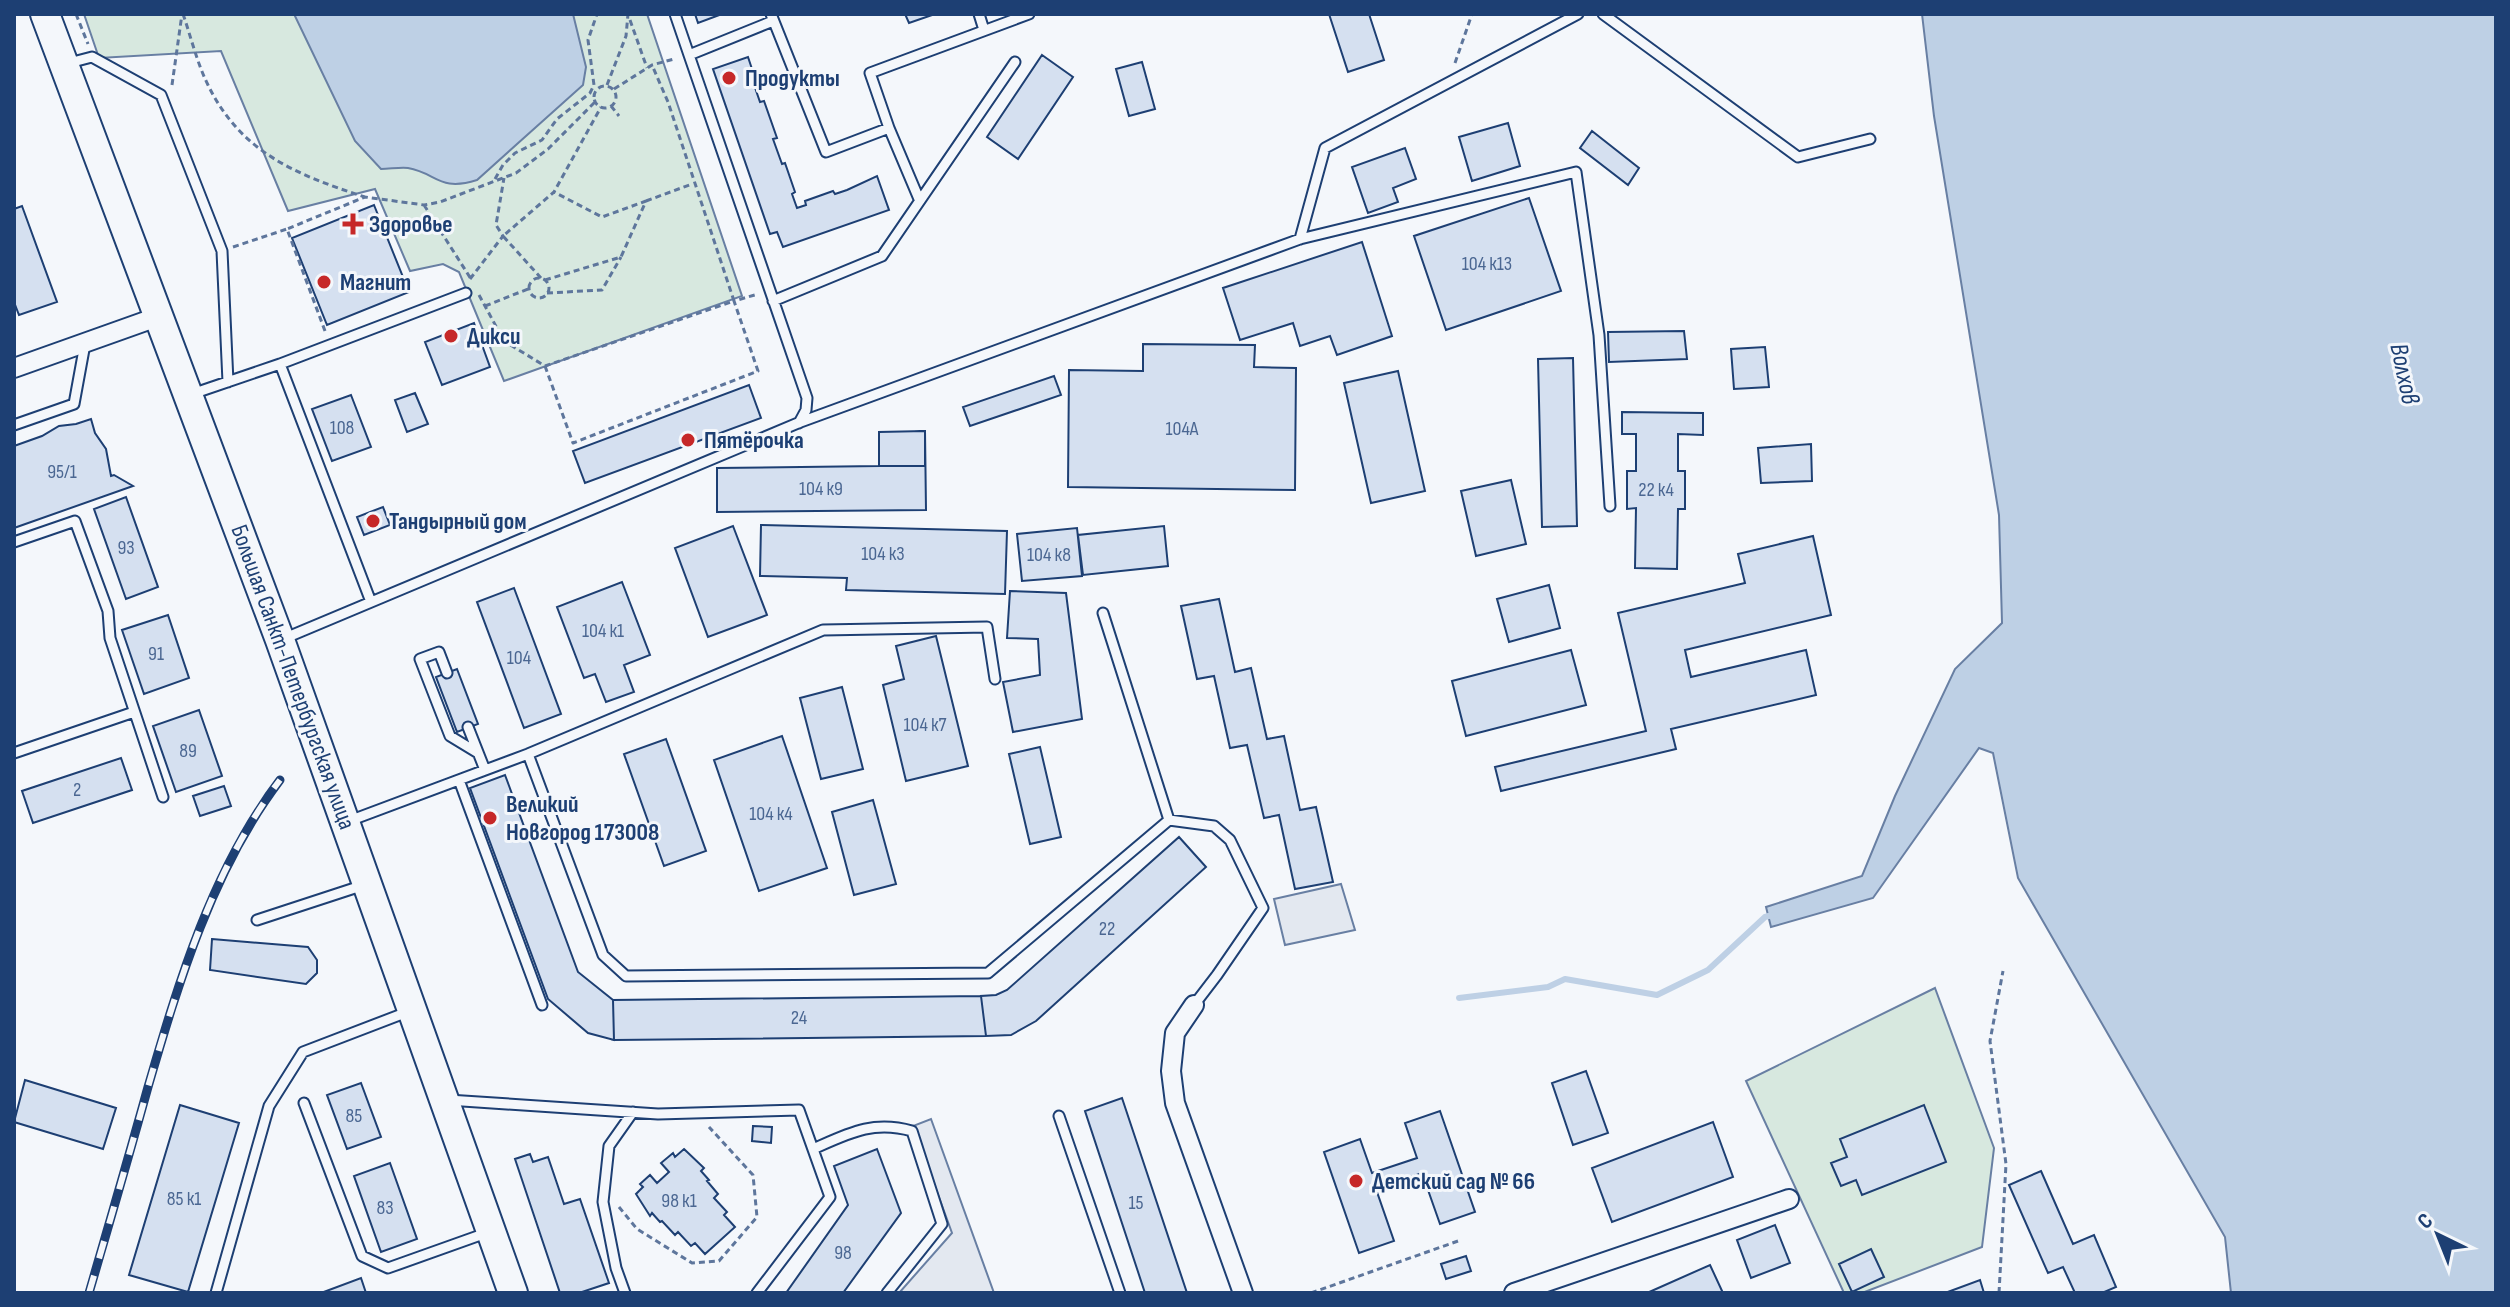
<svg xmlns="http://www.w3.org/2000/svg" width="2510" height="1307" font-family="'Sofia Sans Condensed',sans-serif">
<style>
.green{fill:#d7e8df;stroke:#687fa3;stroke-width:2}
.parking{fill:#e3e8f0;stroke:#687fa3;stroke-width:2}
.water{fill:#bed0e5;stroke:#687fa3;stroke-width:2}
.lines{fill:none;stroke-linecap:round;stroke-linejoin:round}
.stream{stroke:#bed0e5;stroke-width:6}
.building{fill:#d5e0f0;stroke:#1d3f73;stroke-width:2}
.lane-casing{stroke:#1d3f73;stroke-width:13}
.street-casing{stroke:#1d3f73;stroke-width:22}
.primary-casing{stroke:#1d3f73;stroke-width:32}
.path{stroke:#5e769c;stroke-width:3;stroke-dasharray:6 4;stroke-linecap:butt}
.lane{stroke:#f4f7fb;stroke-width:9}
.street{stroke:#f4f7fb;stroke-width:18}
.primary{stroke:#f4f7fb;stroke-width:28}
.rail-casing{stroke:#1d3f73;stroke-width:9}
.rail{stroke:#f4f7fb;stroke-width:6;stroke-dasharray:18;stroke-linecap:butt}
.poi-dot{fill:#c62828;stroke:#f4f7fb;stroke-width:3}
.labels{text-anchor:middle;dominant-baseline:central;stroke-width:6;stroke-linejoin:round;paint-order:stroke}
.number-label{font-size:20px;fill:#4b6792}
.poi-label{font-size:24px;font-weight:bold;fill:#1d3f73;stroke:#f4f7fb;text-anchor:start}
.street-label{font-size:24px;fill:#1d3f73;stroke:#f4f7fb}
.water-label{font-size:26px;font-style:italic;fill:#1d3f73;stroke:#f4f7fb}
</style>
<rect width="100%" height="100%" fill="#f4f7fb"/>
<!-- green -->
<path class="green" d="M84,14H647L742,296L504,381L459,272L443,264L410,271L375,189L288,211L221,51L99,58Z
M1935,988L1994,1148L1982,1247L1862,1293H1844L1746,1081Z"/>
<!-- parking -->
<path class="parking" d="M1341,884L1355,930L1285,945L1274,899Z
M931,1119L994,1293H899L952,1233L913,1126Z"/>
<!-- water -->
<path class="water" d="M294,14H573L586,67L583,85L477,180C439,192 437,173 408,168C400,167 390,169 381,169L355,141Z
M1922,14H2496V1293H2231L2225,1237L2018,878L1993,753L1979,748L1873,898L1771,927L1766,907L1862,876L1895,796L1955,669L2002,623L1999,515L1934,116Z"/>
<g class="lines">
<!-- stream -->
<path class="stream" d="M1459,998L1548,987L1565,979L1657,995L1708,970L1765,917L1776,914"/>
</g>
<!-- building -->
<path class="building" d="M695,14H722L698,23Z
M905,14H935L909,23Z
M1329,14H1369L1384,60L1348,72Z
M1042,55L1073,77L1018,159L987,137Z
M748,57L754,75L751,76L760,102L764,101L777,138L773,139L782,164L785,163L795,192L792,194L797,208L806,205L805,201L833,191L835,194L847,190L877,176L889,210L783,247L777,232L770,234L713,69Z
M1142,62L1155,109L1129,116L1116,69Z
M1508,123L1520,166L1472,181L1459,137Z
M1592,131L1639,168L1628,185L1580,148Z
M1405,148L1416,179L1393,188L1398,202L1368,213L1352,167Z
M1529,198L1561,291L1446,330L1414,236Z
M374,205L409,292L327,325L292,238Z
M22,206L57,302L19,315L14,302V209Z
M1362,242L1392,336L1337,355L1330,336L1300,346L1293,323L1240,340L1223,288Z
M474,323L490,367L442,385L425,342Z
M1684,331L1687,359L1609,362L1608,332Z
M1143,344L1255,345L1254,367L1296,368L1295,490L1068,487L1069,370L1143,371Z
M1765,347L1769,387L1734,389L1731,349Z
M1573,358L1577,526L1542,527L1538,359Z
M1398,371L1425,491L1371,503L1344,383Z
M1054,376L1061,395L970,426L963,407Z
M749,385L761,418L585,483L573,451Z
M415,393L428,424L407,432L395,400Z
M351,395L371,447L332,461L312,409Z
M1622,412L1703,413V435L1678,434V471H1685V509H1678L1677,569L1635,568L1636,508L1627,509V471H1636V434H1622Z
M91,419L95,433L106,449L111,476L114,475L133,486L14,528V446L42,436L59,426L76,424Z
M925,431L926,510L717,512V468L879,466V432Z
M925,431V466H879V432Z
M1811,444L1812,481L1761,483L1758,448Z
M1511,480L1526,544L1476,556L1461,491Z
M126,497L158,587L126,599L94,509Z
M383,507L390,525L364,535L357,517Z
M761,525L1007,531L1005,594L846,590L847,578L760,576Z
M733,526L767,615L708,637L675,548Z
M1164,526L1168,566L1083,575L1078,535Z
M1077,528L1082,576L1022,581L1017,534Z
M1813,536L1831,615L1685,650L1691,677L1806,650L1816,695L1671,729L1676,749L1501,791L1495,767L1646,731L1618,613L1745,583L1738,554Z
M622,582L650,655L624,665L634,692L606,702L595,674L584,678L557,607Z
M1549,585L1560,628L1509,642L1497,599Z
M514,588L561,714L524,728L477,602Z
M1010,591L1066,593L1082,719L1013,732L1003,682L1040,675L1038,639L1007,638Z
M1219,599L1235,672L1251,668L1267,739L1284,736L1300,810L1316,807L1333,882L1295,889L1279,815L1264,818L1247,745L1230,748L1214,676L1197,679L1181,606Z
M168,615L189,678L144,694L122,630Z
M936,636L968,766L906,781L883,685L904,679L896,646Z
M1571,650L1586,705L1466,736L1452,681Z
M457,669L478,724L457,732L436,677Z
M842,687L863,769L821,779L800,698Z
M199,710L222,776L176,792L153,726Z
M782,736L827,868L759,891L714,760Z
M666,739L706,851L664,866L624,754Z
M1040,747L1061,837L1030,844L1009,754Z
M121,758L132,790L33,823L22,791Z
M505,775L578,972L613,1000L614,1040L588,1033L548,999L470,788Z
M224,786L231,806L200,816L193,796Z
M873,800L896,884L854,895L832,812Z
M1179,837L1206,867L1036,1021L1011,1035L986,1036L981,996L996,995L1007,990Z
M212,939L308,947L317,960V973L306,984L210,970Z
M981,996L986,1036L614,1040L613,1000Z
M1586,1071L1608,1133L1573,1145L1552,1083Z
M25,1080L116,1108L103,1149L14,1122Z
M361,1083L381,1137L347,1149L327,1095Z
M1122,1098L1187,1293H1145L1085,1111Z
M180,1105L239,1123L188,1292L129,1275Z
M1924,1105L1946,1162L1862,1195L1856,1180L1841,1186L1831,1163L1847,1157L1840,1139Z
M1440,1111L1475,1212L1440,1224L1422,1173L1376,1189L1394,1241L1359,1253L1324,1152L1360,1139L1372,1173L1417,1158L1405,1123Z
M1713,1122L1733,1177L1612,1222L1592,1168Z
M753,1126L772,1127L771,1143L752,1141Z
M684,1149L704,1168L701,1171L709,1180L707,1181L718,1194L714,1198L727,1212L724,1215L735,1227L705,1254L695,1243L691,1246L678,1232L675,1235L662,1221L660,1222L652,1213L650,1216L636,1194L643,1187L640,1184L650,1175L657,1183L669,1172L661,1163L673,1153L675,1157Z
M877,1149L901,1213L843,1293H786L848,1205L834,1166Z
M530,1154L533,1162L548,1157L564,1204L580,1199L609,1283L579,1293H560L515,1159Z
M390,1163L417,1239L381,1252L354,1176Z
M2041,1171L2073,1244L2094,1235L2116,1287L2102,1293H2075L2063,1267L2048,1273L2009,1185Z
M1775,1225L1790,1263L1751,1278L1737,1240Z
M1871,1249L1884,1277L1852,1292L1839,1264Z
M1466,1256L1471,1271L1446,1279L1441,1264Z
M1710,1265L1723,1293H1647Z
M361,1278L366,1293H321Z
M1980,1280L1984,1293H1945Z"/>
<g class="lines">
<defs>
<path id="lane" d="M675,14L689,55
M771,14L826,152L889,128L919,199
M979,14L984,30
M1603,14L1798,157L1870,139
M773,21L689,55L807,398L806,410L799,423
M69,63L92,57L161,95L222,251L228,382
M889,128L870,73L1029,14
M1300,239L1325,148L1578,14
M773,301L882,256L1015,62
M280,364L371,602
M192,394L280,364L466,293
M14,425L74,404L85,344
M14,542L75,521L108,611L110,638L163,797
M1103,613L1169,820
M283,639L798,423L1300,239L1576,172L1599,335L1610,506
M447,673L439,652L420,659L450,736L478,753
M468,727L485,770
M14,753L134,712
M528,754L603,955L626,976L988,973L1169,820L1214,826L1230,840L1263,908L1217,975L1194,1005
M459,780L542,1005
M349,821L528,754L823,630L987,627L995,679
M257,920L364,885
M448,1100L658,1114L799,1110L830,1197L757,1293
M304,1103L362,1256L388,1268L489,1232
M1059,1116L1120,1293
M813,1149C849,1133 873,1120 912,1131L942,1224L887,1293
M216,1293L269,1106L303,1052L410,1011
M625,1293L616,1268L603,1202L609,1146L633,1112"/>
<path id="street" d="M14,368L160,316
M1194,1005L1175,1033L1171,1071L1175,1103L1243,1293
M1514,1293L1789,1199"/>
<path id="primary" d="M45,14L280,640L513,1293"/>
</defs>
<!-- lane casing -->
<use href="#lane" class="lane-casing"/>
<!-- street casing -->
<use href="#street" class="street-casing"/>
<!-- primary casing -->
<use href="#primary" class="primary-casing"/>
<!-- path -->
<path class="path" d="M76,14L88,44
M183,14C191,37 197,63 208,85C241,153 297,175 365,197
M630,20L647,68
M1455,63L1472,14
M172,85L182,14
M607,85L626,36L628,14
M594 97a11 11 0 1 1 22 0a11 11 0 1 1-22 0Z
M614,89L652,65L674,59
M611,106L619,116
M495,179L503,165L515,153L542,140L557,119L590,93L594,85L588,40L597,14
M646,201L692,184
M424,205L471,279
M233,247L287,229
M541,278L503,236L554,192L601,107
M529 288a10 10 0 1 1 20 0a10 10 0 1 1-20 0Z
M470,279L503,236L496,225L504,178
M545,280L621,257L646,201L602,217L554,192
M547,293L602,290L621,257
M479,295L504,341L545,366L734,301L668,102L652,65
M485,306L528,289
M325,331L287,229L365,197L424,205L440,202L516,173L548,149L595,102
M545,366L573,443L758,371L734,301L758,294
M619,1207L637,1229L692,1263L719,1261L757,1217L753,1175L709,1127
M1311,1293L1458,1241
M1999,1293L2006,1164L1990,1041L2003,971"/>
<!-- lane -->
<use href="#lane" class="lane"/>
<!-- street -->
<use href="#street" class="street"/>
<!-- primary -->
<use href="#primary" class="primary"/>
<defs>
<path id="rail" d="M89,1293C109,1224 129,1156 148,1087C179,981 212,870 280,780"/>
</defs>
<!-- rail casing -->
<use href="#rail" class="rail-casing"/>
<!-- rail -->
<use href="#rail" class="rail"/>
</g>
<!-- markers -->
<g class="poi-dot">
<circle cx="729" cy="78" r="8"/>
<path d="M349 212h8v8h8v8h-8v8h-8v-8h-8v-8h8z"/>
<circle cx="324" cy="282" r="8"/>
<circle cx="451" cy="336" r="8"/>
<circle cx="688" cy="440" r="8"/>
<circle cx="373" cy="521" r="8"/>
<circle cx="490" cy="818" r="8"/>
<circle cx="1356" cy="1181" r="8"/>
</g>
<g class="labels">
<!-- number labels -->
<g class="number-label">
<text x="1487" y="264">104 к13</text>
<text x="342" y="428">108</text>
<text x="1182" y="429">104А</text>
<text x="62" y="472">95/1</text>
<text x="821" y="489">104 к9</text>
<text x="1656" y="490">22 к4</text>
<text x="126" y="548">93</text>
<text x="883" y="554">104 к3</text>
<text x="1049" y="555">104 к8</text>
<text x="603" y="631">104 к1</text>
<text x="156" y="654">91</text>
<text x="519" y="658">104</text>
<text x="925" y="725">104 к7</text>
<text x="188" y="751">89</text>
<text x="77" y="790">2</text>
<text x="771" y="814">104 к4</text>
<text x="1107" y="929">22</text>
<text x="799" y="1018">24</text>
<text x="354" y="1116">85</text>
<text x="184" y="1199">85 к1</text>
<text x="679" y="1201">98 к1</text>
<text x="1136" y="1203">15</text>
<text x="385" y="1208">83</text>
<text x="843" y="1253">98</text>
</g>
<!-- poi labels -->
<g class="poi-label">
<text x="745" y="78">Продукты</text>
<text x="369" y="224">Здоровье</text>
<text x="340" y="282">Магнит</text>
<text x="467" y="336">Дикси</text>
<text x="704" y="440">Пятёрочка</text>
<text x="389" y="521">Тандырный дом</text>
<text x="506" y="804">Великий<tspan x="506" dy="28">Новгород 173008</tspan></text>
<text x="1372" y="1181">Детский сад № 66</text>
</g>
<!-- street labels -->
<g class="street-label">
<text transform="translate(293 677) rotate(70)">Большая Санкт-Петербургская улица</text>
</g>
<!-- water labels -->
<g class="water-label">
<text transform="translate(2404 374) rotate(78)">Волхов</text>
</g>
</g>
<!-- border -->
<rect width="2510" height="1307" fill="none" stroke="#1d3f73" stroke-width="32"/>
<!-- north arrow -->
<g transform="translate(2438 1235) rotate(317)" stroke="#f4f7fb" stroke-width="6" paint-order="stroke">
<path d="M0-6L14 30L0 20L-14 30Z" fill="#1d3f73"/>
<text y="-12" font-size="22" font-weight="bold" text-anchor="middle" fill="#1d3f73">С</text>
</g>
</svg>
